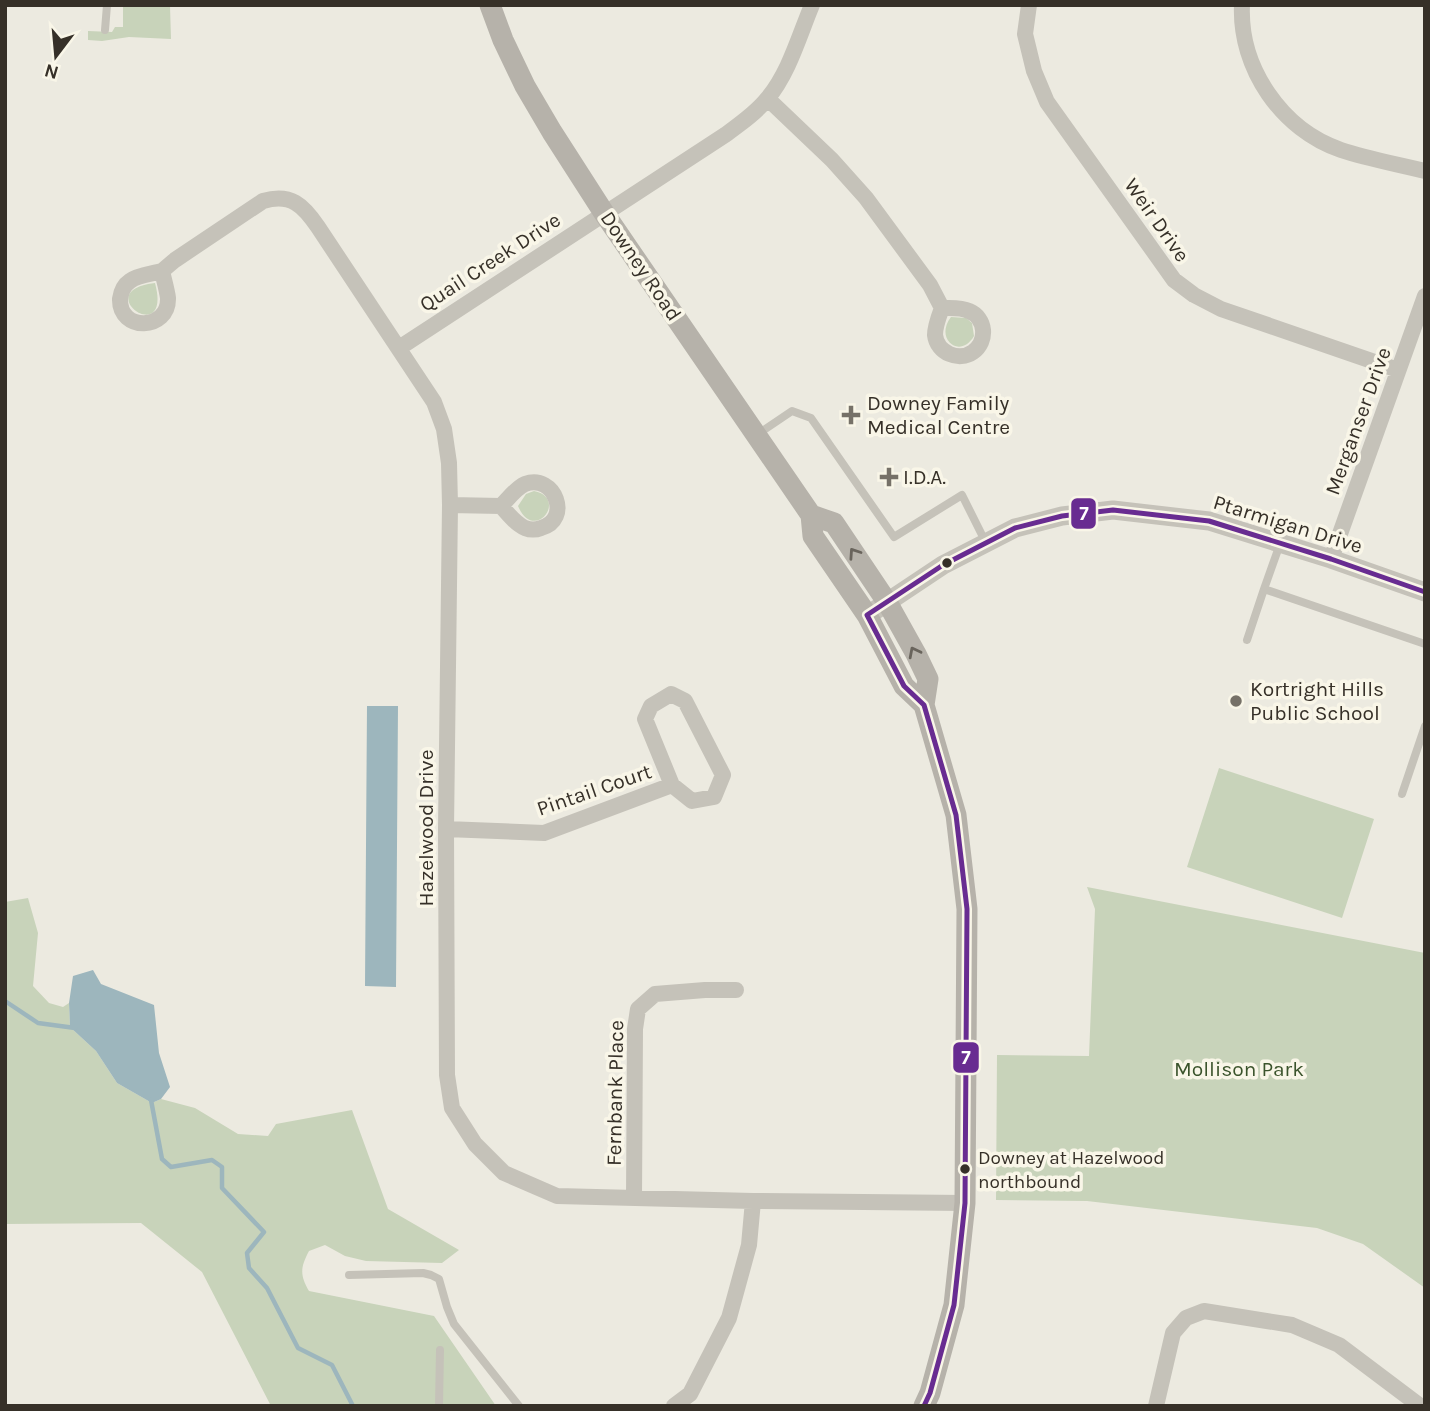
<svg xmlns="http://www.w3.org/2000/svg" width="1430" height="1411" font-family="Karla,sans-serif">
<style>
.green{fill:#c8d3ba}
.water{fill:#9db6bd}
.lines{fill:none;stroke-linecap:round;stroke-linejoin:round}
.stream{stroke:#9db6bd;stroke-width:4.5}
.service{stroke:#c5c2b9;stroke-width:8}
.minor{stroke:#c5c2b9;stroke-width:16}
.tertiary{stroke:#c5c2b9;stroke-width:19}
.secondary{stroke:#b6b2aa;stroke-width:21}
.bus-1-casing{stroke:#f9f6e8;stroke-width:10}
.bus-1{stroke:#682c91;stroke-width:5}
.oneway{stroke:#69645c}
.poi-dot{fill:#767168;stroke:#f9f6e8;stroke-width:2.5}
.bus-dot{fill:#363028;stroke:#f9f6e8;stroke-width:2.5}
.labels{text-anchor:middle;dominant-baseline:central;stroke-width:7;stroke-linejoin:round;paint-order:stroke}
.bus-label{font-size:19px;fill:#363028;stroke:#f9f6e8;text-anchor:start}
.street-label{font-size:21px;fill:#363028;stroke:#f9f6e8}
.poi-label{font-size:21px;fill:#363028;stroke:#f9f6e8;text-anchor:start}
.park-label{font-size:21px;fill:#3b542c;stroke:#f9f6e8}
.line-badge{stroke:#f9f6e8;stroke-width:2.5}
.badge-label{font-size:19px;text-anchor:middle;font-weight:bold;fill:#fff}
</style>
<rect width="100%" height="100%" fill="#eceae0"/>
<!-- green -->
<path class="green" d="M123,5L170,6L171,39L129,37L102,41L88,40V31L112,32L115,27H123Z
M155,283C173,350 87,291 155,283Z
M951,317L966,318L972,323L974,336C960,360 934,339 951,317Z
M534,491C569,498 534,544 518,506L526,494Z
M1219,768L1374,819L1342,918L1187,867Z
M1087,887L1425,953V1288L1363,1244L1317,1228L1087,1201L996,1200L997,1055L1089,1056L1095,909Z
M28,898L38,933L33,986L49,1003L63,1007L69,1003L70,1027L96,1051L117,1083L152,1103L161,1099L195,1108L238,1134L268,1136L276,1124L352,1110L388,1209L459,1250L442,1263L366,1261L345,1256L325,1245L309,1251C300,1268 300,1275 309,1291L434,1316L496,1406H271L202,1272L141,1223L5,1224V902Z"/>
<!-- water -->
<path class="water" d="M367,706H398L396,987L365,986Z
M93,970L101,984L154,1005L159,1053L170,1087L161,1099L152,1103L117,1083L96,1051L70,1027L69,1003L73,976Z"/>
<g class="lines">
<!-- stream -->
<path class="stream" d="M5,1001L38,1023L75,1028
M151,1100L162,1159L171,1167L212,1160L222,1167V1188L264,1232L247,1253L249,1268L267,1288L298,1348L332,1365L353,1406"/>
<!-- service -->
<path class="service" d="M105,30L107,5
M758,434L792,411L811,418L894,537L962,495L986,543
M1280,544L1264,589L1425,644
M1247,640L1264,589
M1402,794L1425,726
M349,1275L423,1273L431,1275L439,1279L447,1307L454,1324L519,1406
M439,1406L440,1350"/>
<!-- minor -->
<path class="minor" d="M1029,5L1025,34L1034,71L1047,102L1174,280L1194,295L1221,309L1398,370
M1242,5C1239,68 1282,130 1341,150C1368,159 1397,164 1425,171
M768,99L832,160L866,198L930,285L942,308C939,316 935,326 935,335C937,353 959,362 973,352C988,341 986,318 969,311C961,307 951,308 942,308
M162,271L175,260L263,201C291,193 303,205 318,227L434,402L444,429L449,463L450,505L446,829L447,1075L452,1108L475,1144L504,1173L557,1196L753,1201L965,1203
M162,271C164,280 167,290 168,298C169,331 119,332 120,299C121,292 124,285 130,281C138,275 152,274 162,271Z
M399,348L725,135C740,124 756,113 767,99C789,73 799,36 812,5
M450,505L501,506C508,514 516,524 525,528C530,530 536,530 541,528C572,520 555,473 525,484C516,488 508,499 501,506
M1331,559L1425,296
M671,694L685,701L723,775L714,797L692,801L672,785L645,719L651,706Z
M446,829L544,833L672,785
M634,1198L635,1029L638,1009L655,994L705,990H736
M674,1406L690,1394L729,1318L749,1245L753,1201
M1156,1406L1173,1333L1186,1318L1204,1311L1292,1325L1339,1345L1420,1406"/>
<!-- tertiary -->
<path class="tertiary" d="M874,611L943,565L1015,528L1062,516L1113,510L1209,521L1331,559L1425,592"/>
<!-- secondary -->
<path class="secondary" d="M490,5L503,40L525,86L552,132L604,213L811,515L813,536L867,615L904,686L924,705
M811,515L834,523L887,602L916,654L928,679L924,705L956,815L967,909L965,1203L954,1305L930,1393L924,1406"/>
<defs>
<path id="bus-1" d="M924,1406L930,1393L954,1305L965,1203L967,909L956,815L924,705L904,686L867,615L943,565L1015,528L1062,516L1113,510L1209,521L1331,559L1425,592"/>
</defs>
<!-- bus-1 casing -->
<use href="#bus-1" class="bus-1-casing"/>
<!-- bus-1 -->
<use href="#bus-1" class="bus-1"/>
</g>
<!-- one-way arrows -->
<defs><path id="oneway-chevron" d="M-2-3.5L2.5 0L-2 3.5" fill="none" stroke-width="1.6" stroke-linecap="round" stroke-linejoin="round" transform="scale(1.75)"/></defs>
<g class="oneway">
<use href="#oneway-chevron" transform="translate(854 553) rotate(-124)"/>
<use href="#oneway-chevron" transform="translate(914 652) rotate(-117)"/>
</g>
<!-- markers -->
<g class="poi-dot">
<path d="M847.5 404.5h7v7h7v7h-7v7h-7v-7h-7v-7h7z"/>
<path d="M885.5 466.5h7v7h7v7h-7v7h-7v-7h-7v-7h7z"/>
<circle cx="1236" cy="701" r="7"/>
</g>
<g class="bus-dot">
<circle cx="947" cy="563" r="6"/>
<circle cx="965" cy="1169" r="6"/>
</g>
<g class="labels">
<!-- bus labels -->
<g class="bus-label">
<text x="978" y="1158">Downey at Hazelwood<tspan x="978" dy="24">northbound</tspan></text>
</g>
<!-- street labels -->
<g class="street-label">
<text transform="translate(1157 220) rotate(55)">Weir Drive</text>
<text transform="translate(490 262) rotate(-33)">Quail Creek Drive</text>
<text transform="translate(641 266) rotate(56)">Downey Road</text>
<text transform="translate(1358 421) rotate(-70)">Merganser Drive</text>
<text transform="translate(1288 524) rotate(17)">Ptarmigan Drive</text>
<text transform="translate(594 790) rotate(-19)">Pintail Court</text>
<text transform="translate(426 828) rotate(-90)">Hazelwood Drive</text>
<text transform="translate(615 1093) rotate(-89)">Fernbank Place</text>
</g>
<!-- poi labels -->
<g class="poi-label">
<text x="867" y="403">Downey Family<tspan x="867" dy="24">Medical Centre</tspan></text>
<text x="903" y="477">I.D.A.</text>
<text x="1250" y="689">Kortright Hills<tspan x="1250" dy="24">Public School</tspan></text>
</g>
<!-- park labels -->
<g class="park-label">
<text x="1239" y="1069">Mollison Park</text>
</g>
</g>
<g class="line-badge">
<rect x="1070" y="497" width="27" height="33" rx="7" fill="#682c91"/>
<rect x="952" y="1041" width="28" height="33" rx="7" fill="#682c91"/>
</g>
<g class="badge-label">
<text x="1084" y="520">7</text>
<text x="966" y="1064">7</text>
</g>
<!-- border -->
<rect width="1430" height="1411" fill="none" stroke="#363028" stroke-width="14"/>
<!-- north arrow -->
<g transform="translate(56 56) rotate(196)" stroke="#f9f6e8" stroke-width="5" paint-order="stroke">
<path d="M0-5L12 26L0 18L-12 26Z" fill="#363028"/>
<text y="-10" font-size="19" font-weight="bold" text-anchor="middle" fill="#363028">N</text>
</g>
</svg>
